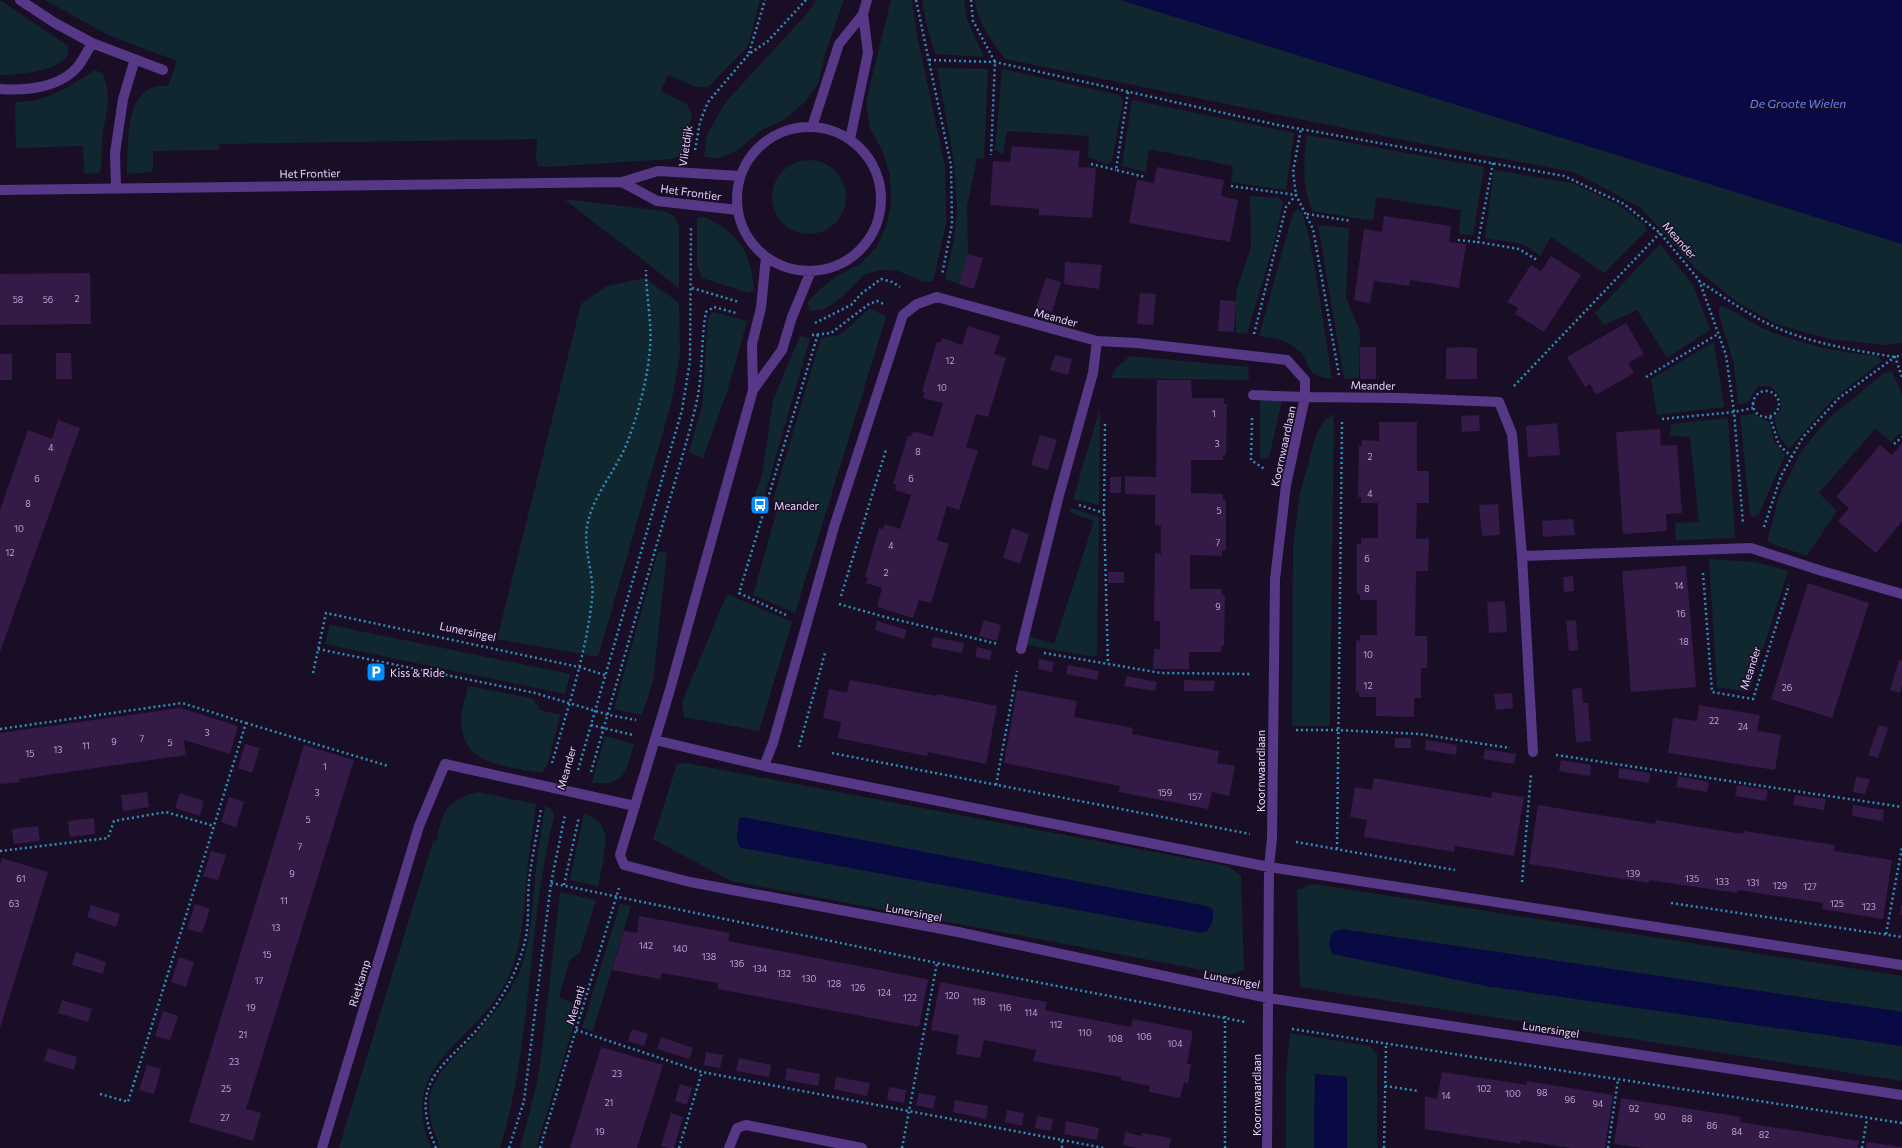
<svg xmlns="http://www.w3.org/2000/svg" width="1902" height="1148" font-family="Commissioner,sans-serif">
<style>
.green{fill:#112730;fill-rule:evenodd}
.water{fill:#090a44}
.building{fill:#331a47}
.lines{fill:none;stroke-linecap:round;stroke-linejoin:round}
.path{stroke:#2c92ba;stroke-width:2.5;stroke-dasharray:2 3;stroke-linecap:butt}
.minor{stroke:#563886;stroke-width:10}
.labels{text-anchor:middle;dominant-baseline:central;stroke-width:3;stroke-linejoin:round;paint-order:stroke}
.number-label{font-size:9px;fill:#baa5d1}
.street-label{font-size:11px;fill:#e7d3ff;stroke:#1a0e26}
.poi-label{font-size:11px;fill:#e7d3ff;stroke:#1a0e26;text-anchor:start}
.water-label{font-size:12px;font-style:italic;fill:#6180ff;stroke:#1a0e26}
</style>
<rect width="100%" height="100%" fill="#1a0e26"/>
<!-- green -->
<path class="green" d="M0,0L68,46C75,71 16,75 0,75Z
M45,0H760L748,46L708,87H696L668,75L661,91L687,104L692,115L682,155L671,159L545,167L538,166L536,159L537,139L219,144V150L153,151V168L151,172L127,174C129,143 123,82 168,86L177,61L108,35Z
M816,0H844L826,51L818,84L805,102L785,119L760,131L738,150L719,158L704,157L707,135L725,103L811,9Z
M891,0H912L917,35L945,167L946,224L933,281L924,282L898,271L881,270L864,275L842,297L825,309L811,311L807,303L820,289L840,274L860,264L876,248L886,227L891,204L890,175L882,150L870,128L866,102Z
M922,0H964L967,20L984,57L935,54L926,22Z
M975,0H1121L1902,244V343L1884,345L1830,339L1776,324L1737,302L1696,269L1641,208L1574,172L1418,143L1005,59C992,41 977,22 975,0Z
M937,68L988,69L984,159L977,158L967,206L968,254L959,284L945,279L954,240L957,210L954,162Z
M95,70L103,74C113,102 105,113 102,139C101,151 103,162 99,173L87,174L84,172L83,146L16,148L15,102C48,102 68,87 95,70Z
M1002,70H1007L1119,95L1123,101L1112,161L1107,164L1088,157L1089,136L1007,131L1003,154L995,150Z
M1132,100L1294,133L1286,190L1231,182L1233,166L1149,149L1146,172L1122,166Z
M1307,135L1484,167L1473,235L1459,234L1461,210L1376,197L1373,221L1313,211C1301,188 1304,160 1307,135Z
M772 197a37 37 0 1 1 74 0a37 37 0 1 1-74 0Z
M1494,170L1572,183L1615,203L1643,223L1647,230L1604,273L1551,237L1540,256L1523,244L1485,238Z
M1250,196L1280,198L1283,203L1274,243L1247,334L1236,333V292L1251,247Z
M564,199L664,211C673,214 677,218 679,227V288Z
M1297,209L1302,212L1308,233L1316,274L1332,379C1301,376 1314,363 1297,349C1285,339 1274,338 1259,336L1293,213Z
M704,217C739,233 751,252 754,290L749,293L702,278L697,265V218Z
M1318,225L1349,228L1346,298L1360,331L1359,378L1344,379Z
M1660,244L1693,285L1710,330L1667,358L1637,310L1604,325L1595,313Z
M645,278L679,303L680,355L671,404L598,657L497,639L581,304L607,286Z
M1721,306C1736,311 1748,321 1762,328C1800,344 1837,353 1878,356L1882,361L1832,400L1789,449L1778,434L1774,417L1781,410C1782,399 1779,393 1770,386H1758L1747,403L1738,404L1734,364L1719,315V308Z
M870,308L886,317L795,613L753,595L779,503L773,500L821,338L840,335Z
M713,312L747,321L728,389L703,458L689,452L702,406L708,318Z
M800,336L810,338L764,497L755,495L762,475L773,400Z
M1714,342L1724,407L1657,415L1651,379Z
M1130,356L1248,367L1249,380L1111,378L1116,368Z
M1892,372L1902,394V433L1897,435L1891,442L1875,429L1819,493L1837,511L1807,556L1767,542L1779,496L1802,450L1828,419L1884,373Z
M1260,399L1282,400L1269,458L1260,459Z
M1100,408L1099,505L1073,499Z
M1334,414L1330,726H1292L1293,547L1300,493L1316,435L1325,420Z
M1754,414L1770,423L1774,442L1785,455L1759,514L1753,517L1750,514L1740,416Z
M1728,418L1735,538L1676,540L1675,523L1699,522L1690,437L1669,436L1671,424Z
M1071,508L1099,517L1097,654L1094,657L1028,645V636L1054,644L1094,521L1069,512Z
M658,552L667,553L653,682L642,715L614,709Z
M1709,559L1755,562L1788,571L1749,692L1717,687Z
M727,594L792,622L759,731L684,717L682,702Z
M330,625L570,674L565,694L325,644Z
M468,686L532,698L540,710L560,715L548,764L542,773C508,766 463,767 461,722C460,711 466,697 468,686Z
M605,736L634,744C625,773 627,785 592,783Z
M685,763L1228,866L1241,876L1244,970L1229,975L731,881L653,839L677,764ZM739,819L1213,920L1207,932L737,838Z
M478,792L536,804C534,824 530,844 528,864C524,901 524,943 508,978C478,1043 395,1062 431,1148H339L433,841L437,840C441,812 449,798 478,792Z
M545,806L552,809L554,816C527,925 533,1040 500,1148H440C435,1134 428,1117 429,1101C432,1073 460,1053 477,1033C495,1012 513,991 522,965C532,934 532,901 536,869C538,848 542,827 545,806Z
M584,813L600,822L606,836L603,862L598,886L570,880Z
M1313,884L1902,976V1012L1341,929L1333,932L1486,986L1902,1046V1081L1300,987L1297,890Z
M560,892L596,900L580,952L569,961L559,998L580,1005L536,1148H520L535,1092L540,1065Z
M620,904L631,906L593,1031L582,1028Z
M1290,1033L1370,1046L1377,1054V1148H1347V1077L1315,1074L1314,1148H1286V1074Z"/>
<!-- water -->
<path class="water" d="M1121,0H1902V244L1857,230Z
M742,817L1207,906L1212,908C1215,917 1212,930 1202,933L742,848L739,846L737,838L739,819Z
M1341,929L1902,1012V1046L1486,986L1333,954C1328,946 1329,941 1333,932Z
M1315,1074L1347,1077V1148H1314Z"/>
<!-- building -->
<path class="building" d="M1012,146L1080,151L1078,167L1096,168L1092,218L1039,215V209L990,205L993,161L1010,162Z
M1157,167L1224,180L1221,196L1238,200L1230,242L1129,223L1137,180L1154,183Z
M1384,216L1451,226L1449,242L1466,244L1459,288L1410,280L1409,286L1374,281L1370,303L1354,300L1364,229L1382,232Z
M968,254L983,258L974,289L959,284Z
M1551,256L1581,275L1544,332L1515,314L1518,308L1507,302L1531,265L1541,271Z
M1065,262L1102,265L1099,289L1064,284Z
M90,273L91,324L0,325V274Z
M1046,278L1061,282L1052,312L1036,308Z
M1140,293L1156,294L1153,325L1137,324Z
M1220,300L1236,301L1234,332L1218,331Z
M1626,323L1644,354L1628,363L1634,373L1596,395L1590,384L1585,387L1567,357Z
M968,326L1000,336L994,354L1006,358L988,417L976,414L966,447L978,451L959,510L947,506L937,540L949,544L931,603L919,600L913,618L877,607L882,588L866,583L868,578L865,577L879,528L883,529L885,524L900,529L911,495L895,490L896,485L893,484L908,436H911L913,431L933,437L943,403L923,398L925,392L922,391L937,342L940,343L942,338L962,345Z
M1360,347H1376V379H1360Z
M1461,347L1477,348V379H1446V348Z
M56,353H71L72,379H56Z
M0,354H12V380H0Z
M1055,355L1072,359L1068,375L1050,370Z
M1157,380H1191L1192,398H1224V404H1227L1226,455H1223V460H1191V493L1223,494V499L1226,500V550L1222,551V556L1190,555V589H1222V595H1225L1224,646H1221V652H1189V669H1153L1154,649H1160V621H1154L1155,553L1161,554V526L1155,525V495L1125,494V476L1156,477Z
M1479,415L1480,431L1462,432L1461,416Z
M58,420L80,428L0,652V510L28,430L52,439Z
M1379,422H1417V471H1429V503H1417L1416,539L1429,538L1428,571H1416L1415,636H1427V668H1421V698H1414V717L1376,716V697H1359V691L1356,692V640L1360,641V635H1377V600H1360V594H1357V543L1361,544V538H1378V503H1361V497H1358L1359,446H1362V440L1379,441Z
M1557,423L1560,455L1528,457L1526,426Z
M1660,429L1661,446L1677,445L1682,513L1666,514L1667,531L1623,534L1616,432Z
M1040,435L1057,440L1048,470L1031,465Z
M1902,443V521L1876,553L1838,521L1849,508L1836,497L1880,445L1892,455Z
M1110,477H1121V493H1110Z
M1498,504L1500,535L1482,536L1479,505Z
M1573,519L1575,535L1543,537L1542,521Z
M1012,528L1029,534L1020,564L1003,558Z
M1686,566L1696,687L1631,692L1622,571Z
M1108,572H1124V583H1108Z
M1573,576L1574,591L1564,592L1563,577Z
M1808,583L1869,603L1832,718L1771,699Z
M1505,601L1507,632L1489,633L1487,602Z
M984,620L1001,625L997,641L979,636Z
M1576,620L1578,650L1569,651L1566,621Z
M877,621L907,630L904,639L875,630Z
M933,637L964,643L962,653L931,647Z
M977,647L992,651L990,660L975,657Z
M1039,659L1054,662L1052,672L1038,669Z
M1899,660L1902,661V685L1900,693L1890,690Z
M1068,665L1099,671L1097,680L1066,674Z
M1127,676L1157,682L1155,691L1124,686Z
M850,680L936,696L937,694L997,706L986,764L928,752L927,756L838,738L841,722L823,718L829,689L847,693Z
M1184,680L1215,681L1214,691H1184Z
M1582,688L1583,703H1588L1591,741L1576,742L1572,689Z
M1017,690L1077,701L1074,717L1133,728L1132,734L1219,751L1217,763L1235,766L1229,796L1212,792L1208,809L1119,792L1120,786L1004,763Z
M1512,693L1513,708L1496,710L1494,694Z
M1699,705L1760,715L1757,731L1781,735L1775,770L1668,753L1673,718L1697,721Z
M180,708L238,726L230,754L184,740L186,755L19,779L20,782L0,784V733Z
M1879,725L1888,728L1878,758L1868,755Z
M1395,738H1411V748H1395Z
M1426,740L1457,745L1456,755L1425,750Z
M245,744L260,748L252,773L238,768Z
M304,745L354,760L246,1109L261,1113L253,1141L189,1122Z
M1485,749L1516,754L1514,764L1483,759Z
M1561,760L1591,765L1590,776L1559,771Z
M1619,768L1650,773L1649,783L1618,778Z
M1678,776L1709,782L1707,792L1676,787Z
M1856,777L1870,779L1865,794L1853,792Z
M1374,778L1491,798L1492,792L1524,797L1514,856L1455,846L1454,852L1364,837L1367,820L1350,817L1355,787L1372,790Z
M1737,785L1768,790L1766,801L1735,796Z
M147,792L149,807L123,811L121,795Z
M180,793L204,801L200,816L175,808Z
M1795,795L1826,799L1824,810L1793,805Z
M229,797L244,802L236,827L221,822Z
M1538,805L1655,824L1656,820L1743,834L1744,831L1775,836L1835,845L1834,851L1892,860L1883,919L1822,909L1823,903L1738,890L1737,893L1649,880V883L1529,864Z
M1853,805L1884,810L1883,821L1852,816Z
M94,818L95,834L70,837L68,821Z
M38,826L40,841L14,844L12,829Z
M211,851L226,855L218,880L203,876Z
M2,858L48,872L0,1028V866Z
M195,904L210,909L202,933L187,929Z
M91,905L120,914L116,927L87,917Z
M1901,905H1902V915H1900Z
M639,916L730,933L728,941L926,979L928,980L919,1027L718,989V983L662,973L660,979L612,970L624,931L637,933Z
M76,952L106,962L103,974L72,965Z
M179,957L194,962L186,987L171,982Z
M940,982L1047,1002L1045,1010L1074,1016L1131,1027L1133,1019L1193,1031L1187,1064H1191L1188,1084L1184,1082L1180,1098L1149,1092L1150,1086L1121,1080V1077L1033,1061L1036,1050L984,1040L980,1058L956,1054L959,1035L931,1030Z
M62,1000L92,1009L88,1022L58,1013Z
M163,1011L178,1016L170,1040L155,1036Z
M632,1029L648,1034L644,1046L628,1041Z
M661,1037L693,1048L689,1059L657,1049Z
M601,1047L663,1065L637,1148H570Z
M48,1048L77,1057L74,1070L44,1061Z
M706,1052L723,1055L720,1068L704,1065Z
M739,1058L771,1065L769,1077L736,1071Z
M147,1065L161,1069L154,1094L139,1090Z
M787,1068L820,1074L818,1086L785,1080Z
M1442,1072L1527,1085V1081L1613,1095L1605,1148H1571L1521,1140L1520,1144L1425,1129V1096L1437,1099Z
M836,1077L870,1083L867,1096L834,1089Z
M680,1084L692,1088L687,1105L675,1101Z
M889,1087L906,1090L904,1103L887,1100Z
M919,1093L936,1096L933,1109L916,1105Z
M1621,1098L1741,1117L1740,1122L1859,1141L1857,1148H1642L1614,1144Z
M955,1100L988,1106L986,1119L953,1112Z
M1007,1110L1024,1113L1022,1126L1005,1122Z
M671,1113L683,1117L674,1148H668L661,1146Z
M1037,1116L1053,1119L1051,1131L1035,1128Z
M1066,1121L1099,1128L1097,1140L1064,1134Z
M1125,1132L1142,1136V1133L1171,1138L1169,1148H1137L1123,1145Z
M1867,1142L1902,1147V1148H1866Z"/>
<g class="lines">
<!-- path -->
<path class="path" d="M916,0L951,165L952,224L942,275
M971,0L973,21L995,62L991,155
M749,53L765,0
M929,60L995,62L1278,125L1564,176L1624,204L1660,233L1699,280L1726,355L1734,412L1743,524
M1128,92L1116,170L1145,177
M695,150L700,122L708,102L749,54L768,41L806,0
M1493,163L1478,242L1519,249L1537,260
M1091,164L1116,170
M1231,186L1296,195L1313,229L1339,375
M1307,214L1351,221
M1458,240L1478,242
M1699,281C1727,299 1755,320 1787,332C1821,345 1859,351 1895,357L1902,355
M692,288L739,302
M815,323L851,305L861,294L881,279L892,282L900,287
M1254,334L1286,207L1296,195L1293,172L1301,128
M812,335L831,333L869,304L877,301L884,304
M1646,377L1718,334
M1514,386L1660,233
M1753 404a13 13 0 1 1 26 0a13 13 0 1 1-26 0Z
M1770,417L1779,445L1792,457
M1252,418L1251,460L1266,470
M1662,419L1734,412L1753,408
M1105,424L1104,513L1108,664
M1894,444L1902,437
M1079,505L1104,513
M1764,527L1781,476L1803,437L1839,398L1895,357L1902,377
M1703,573L1712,692L1753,699L1789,585
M841,596L886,450
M839,604L885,617L998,644
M786,615L739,593L818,334
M318,649L535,693L609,715L636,720
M1044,653L1161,673L1252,674
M313,673L326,613L579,667L605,675
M246,723L388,766
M591,725L633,735
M0,729L182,703L246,723L128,1102L100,1094
M1296,730H1337L1419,734L1510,748
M799,747L825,653
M832,753L1250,834
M1556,755L1902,807
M552,763C567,710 586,655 592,599C595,577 583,550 587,527C592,496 616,471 627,443C640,409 653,361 650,324C649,306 646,288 646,270
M578,770L682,410L690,361L691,228
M591,772L687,440C691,425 695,410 698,395C703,367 701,339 706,312L714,307L736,313
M996,785L1017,671
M1296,842L1455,870
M1337,849L1342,421
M0,851L108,838L114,821L166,812L214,826
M1522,882L1531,774
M551,883L937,963L1245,1022
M564,885L579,817
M1671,903L1902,937
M1886,934L1902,847
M1292,1029L1902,1123
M576,1030L702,1072L1062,1140V1148
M1385,1086L1419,1091
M1062,1140L1104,1148
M436,1148C406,1076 447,1068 485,1020C503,997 517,972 524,945C530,925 527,902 529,881C532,857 537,833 541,809
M509,1148L524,1101L551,883L565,815
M540,1148L619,888
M679,1148L702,1072
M902,1148L937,963
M1225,1148V1013
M1384,1148L1386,1043
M1608,1148L1618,1080
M1862,1148L1867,1119"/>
<!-- minor -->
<path class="minor" d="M20,0L55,23L92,43L163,70
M0,89C26,91 61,88 79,65C84,58 88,50 92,43
M812,127L839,44L863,14L867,0
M737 199a72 72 0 1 1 144 0a72 72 0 1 1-144 0Z
M850,139L868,53L863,14
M622,182L657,201L738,210
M116,188L115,153L123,99L135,59
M0,190L622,182L658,171L740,176
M766,257L761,308L752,344L753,390L669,693L620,855L624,865L690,882L958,932L1268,998L1902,1095
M753,390L782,350L792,317L811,271
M1253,395L1305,397L1286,485L1275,579L1272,838L1269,867L1267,1148
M1522,556L1751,548L1822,571L1902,594
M1021,649L1058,499L1093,373L1097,341
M655,740L764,766L1269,867L1902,965
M764,766L773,743L834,527L903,315L917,304L937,297L1097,341L1137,343L1287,360L1305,380V397L1401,398L1499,402L1512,434L1522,556L1533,752
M322,1148L419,826L445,764L635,806
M729,1148L737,1128L746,1125L862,1148"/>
</g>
<!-- icons -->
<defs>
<symbol id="bus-square" viewBox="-11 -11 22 22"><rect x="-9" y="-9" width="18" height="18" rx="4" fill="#008efe" stroke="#1a0e26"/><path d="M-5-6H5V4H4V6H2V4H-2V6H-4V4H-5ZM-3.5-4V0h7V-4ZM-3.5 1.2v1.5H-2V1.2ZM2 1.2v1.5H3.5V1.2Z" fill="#fff"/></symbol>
<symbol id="parking-square" viewBox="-11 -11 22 22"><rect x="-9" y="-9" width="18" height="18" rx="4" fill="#008efe" stroke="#1a0e26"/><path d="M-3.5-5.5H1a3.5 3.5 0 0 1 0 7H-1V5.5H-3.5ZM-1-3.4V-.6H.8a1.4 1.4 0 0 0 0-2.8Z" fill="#fff"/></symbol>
</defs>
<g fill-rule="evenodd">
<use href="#bus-square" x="749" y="494" width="22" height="22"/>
<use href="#parking-square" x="365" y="661" width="22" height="22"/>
</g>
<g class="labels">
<!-- number labels -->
<g class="number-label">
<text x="77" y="298">2</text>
<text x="18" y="299">58</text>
<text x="48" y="299">56</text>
<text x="950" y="360">12</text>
<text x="942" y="387">10</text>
<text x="1214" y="413">1</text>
<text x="1217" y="443">3</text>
<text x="51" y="447">4</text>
<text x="918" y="451">8</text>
<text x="1370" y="456">2</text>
<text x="37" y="478">6</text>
<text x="911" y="478">6</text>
<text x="1370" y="493">4</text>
<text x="28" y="503">8</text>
<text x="1219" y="510">5</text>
<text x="19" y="528">10</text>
<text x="1218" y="542">7</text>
<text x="891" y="545">4</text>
<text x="10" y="552">12</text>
<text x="1367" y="558">6</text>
<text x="886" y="572">2</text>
<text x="1679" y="585">14</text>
<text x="1367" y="588">8</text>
<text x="1218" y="606">9</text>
<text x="1681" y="613">16</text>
<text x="1684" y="641">18</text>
<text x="1368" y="654">10</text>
<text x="1368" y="685">12</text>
<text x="1787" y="687">26</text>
<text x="1714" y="720">22</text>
<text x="1743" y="726">24</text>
<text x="207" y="732">3</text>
<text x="142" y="738">7</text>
<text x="114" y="741">9</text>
<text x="170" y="742">5</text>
<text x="86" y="745">11</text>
<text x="58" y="749">13</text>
<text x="30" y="753">15</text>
<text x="325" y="766">1</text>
<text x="317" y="792">3</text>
<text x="1165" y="792">159</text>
<text x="1195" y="796">157</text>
<text x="308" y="819">5</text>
<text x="300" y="846">7</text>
<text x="292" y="873">9</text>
<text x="1633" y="873">139</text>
<text x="21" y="878">61</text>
<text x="1692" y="878">135</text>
<text x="1722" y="881">133</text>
<text x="1753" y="882">131</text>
<text x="1780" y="885">129</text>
<text x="1810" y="886">127</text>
<text x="284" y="900">11</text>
<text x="14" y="903">63</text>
<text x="1837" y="903">125</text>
<text x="1869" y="906">123</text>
<text x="276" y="927">13</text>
<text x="646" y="945">142</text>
<text x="680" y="948">140</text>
<text x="267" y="954">15</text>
<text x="709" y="956">138</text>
<text x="737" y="963">136</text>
<text x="760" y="968">134</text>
<text x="784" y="973">132</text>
<text x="809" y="978">130</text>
<text x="259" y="980">17</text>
<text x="834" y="983">128</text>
<text x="858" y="987">126</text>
<text x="884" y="992">124</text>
<text x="952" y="995">120</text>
<text x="910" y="997">122</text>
<text x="979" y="1001">118</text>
<text x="251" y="1007">19</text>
<text x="1005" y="1007">116</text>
<text x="1031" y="1012">114</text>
<text x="1056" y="1024">112</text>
<text x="1085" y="1032">110</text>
<text x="243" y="1034">21</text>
<text x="1144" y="1036">106</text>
<text x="1115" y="1038">108</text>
<text x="1175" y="1043">104</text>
<text x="234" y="1061">23</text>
<text x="617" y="1073">23</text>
<text x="226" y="1088">25</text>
<text x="1484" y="1088">102</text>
<text x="1542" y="1092">98</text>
<text x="1513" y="1093">100</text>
<text x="1446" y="1095">14</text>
<text x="1570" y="1099">96</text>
<text x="609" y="1102">21</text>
<text x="1598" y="1103">94</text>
<text x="1634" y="1108">92</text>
<text x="1660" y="1116">90</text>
<text x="225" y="1117">27</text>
<text x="1687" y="1118">88</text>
<text x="1712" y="1125">86</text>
<text x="600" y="1131">19</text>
<text x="1737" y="1131">84</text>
<text x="1764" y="1134">82</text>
</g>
<!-- street labels -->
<g class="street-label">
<text transform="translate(685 146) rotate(-82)">Vlietdijk</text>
<text transform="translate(310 173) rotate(-1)">Het Frontier</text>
<text transform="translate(691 192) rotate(8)">Het Frontier</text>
<text transform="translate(1680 240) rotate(49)">Meander</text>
<text transform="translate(1056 317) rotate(15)">Meander</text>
<text transform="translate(1373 385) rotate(1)">Meander</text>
<text transform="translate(1283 446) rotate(-78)">Koornwaardlaan</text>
<text transform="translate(468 631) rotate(12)">Lunersingel</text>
<text transform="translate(1750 668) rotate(-72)">Meander</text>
<text transform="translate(566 768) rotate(-74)">Meander</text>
<text transform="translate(1260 771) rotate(-90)">Koornwaardlaan</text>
<text transform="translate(914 912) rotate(11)">Lunersingel</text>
<text transform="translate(1232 979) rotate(11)">Lunersingel</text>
<text transform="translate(359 983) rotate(-73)">Rietkamp</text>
<text transform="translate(575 1005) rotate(-73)">Meranti</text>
<text transform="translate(1551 1029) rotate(9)">Lunersingel</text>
<text transform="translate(1256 1095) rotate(-90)">Koornwaardlaan</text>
</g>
<!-- poi labels -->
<g class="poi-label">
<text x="774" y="505">Meander</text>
<text x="390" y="672">Kiss &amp; Ride</text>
</g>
<!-- water labels -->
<g class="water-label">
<text x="1798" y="103">De Groote Wielen</text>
</g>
</g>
</svg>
